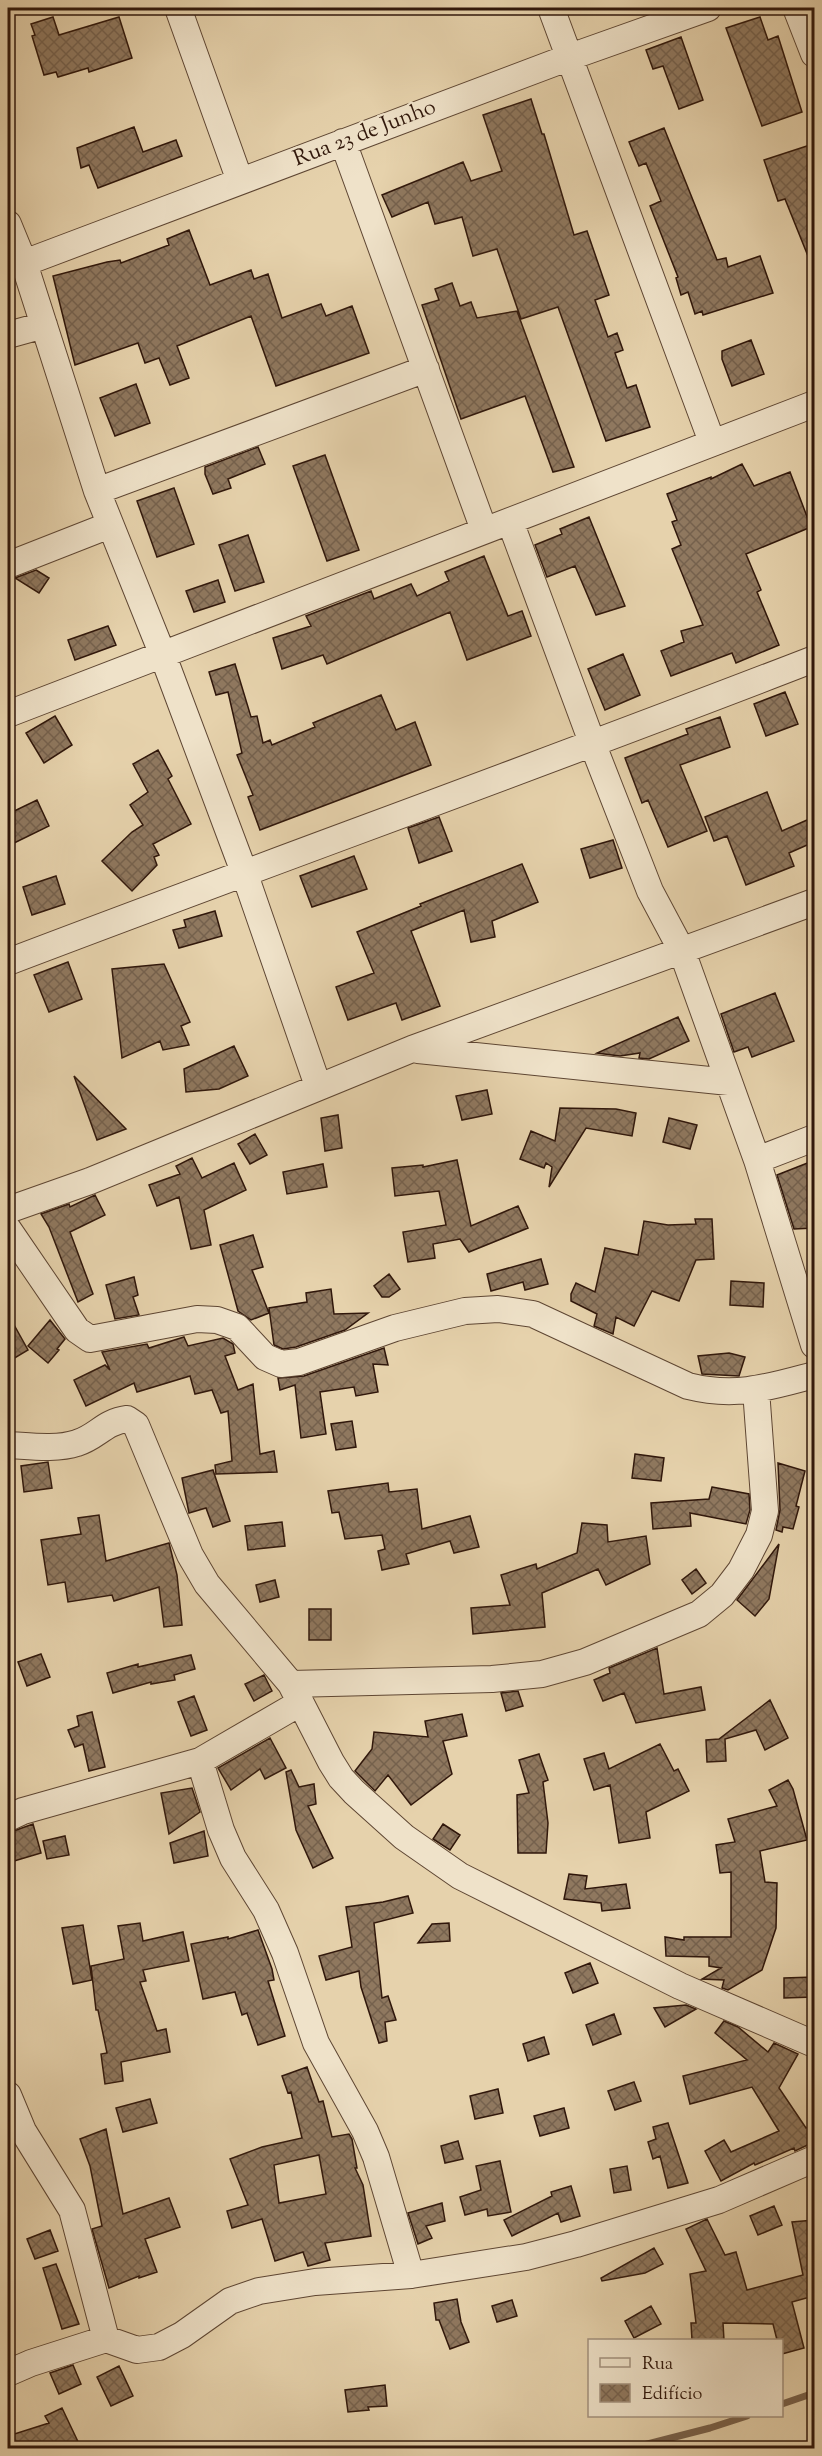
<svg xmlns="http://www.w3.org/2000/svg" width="822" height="2456" font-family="'Sorts Mill Goudy',serif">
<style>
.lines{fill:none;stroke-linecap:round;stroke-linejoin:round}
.stream{stroke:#78614b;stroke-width:7}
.building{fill:url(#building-cross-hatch);stroke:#30170b;stroke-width:1.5;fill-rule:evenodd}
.minor-casing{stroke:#5e4633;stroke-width:28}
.minor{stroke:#efe2c9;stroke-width:26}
.labels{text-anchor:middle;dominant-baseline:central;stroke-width:4.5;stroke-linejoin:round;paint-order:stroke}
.street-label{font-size:22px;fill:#30170b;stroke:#efe2c9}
</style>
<defs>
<pattern id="building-cross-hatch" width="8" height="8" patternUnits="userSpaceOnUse" patternTransform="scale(1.5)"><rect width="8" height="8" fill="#8f785f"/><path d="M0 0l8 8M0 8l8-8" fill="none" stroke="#75614d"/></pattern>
</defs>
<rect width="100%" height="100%" fill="#e6d2ac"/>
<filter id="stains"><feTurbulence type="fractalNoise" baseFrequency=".00333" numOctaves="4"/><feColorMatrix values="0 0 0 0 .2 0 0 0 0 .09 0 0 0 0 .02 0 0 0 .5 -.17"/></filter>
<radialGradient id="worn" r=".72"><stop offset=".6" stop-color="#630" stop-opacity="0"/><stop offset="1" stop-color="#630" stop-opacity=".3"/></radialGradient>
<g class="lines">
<!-- stream -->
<path class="stream" d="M782,2404L814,2393
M632,2448L710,2428L747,2416"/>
</g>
<!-- building -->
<path class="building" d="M53,17L59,35L119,17L132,58L89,72L88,68L58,77L56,72L44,75L32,36L35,35L31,24Z
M760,17L768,40L778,36L802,112L762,126L726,28Z
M681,37L703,100L679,109L663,66L653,69L646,50Z
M531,99L542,134H544L574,235L587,231L609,295L595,300L608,337L617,333L623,350L615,353L627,388L636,385L650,427L606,441L558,307L521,319L497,249L473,256L462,217L435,224L428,202L392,217L382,195L463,162L471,181L502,171L483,115Z
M134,127L143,152L176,140L182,156L98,188L89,165L81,168L77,148Z
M664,128L717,260L726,258L728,267L760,256L773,293L703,315L702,311L695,314L688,292L681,295L676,278L678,277L650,206L661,201L646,163L639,166L629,142Z
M810,145L814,159V271L785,199L778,201L764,160Z
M189,230L210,285L251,270L254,279L268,274L282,318L321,304L326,316L352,306L369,353L276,386L251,316L177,346L189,378L170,385L159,358L145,363L138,343L75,365L53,276L107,262L120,260L121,263L169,245L167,239Z
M452,283L460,306L471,302L477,318L517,311L574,467L553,472L525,396L461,419L422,305L439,300L435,289Z
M751,340L764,374L732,386L722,359V351Z
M136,384L150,423L115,436L100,398Z
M258,447L265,464L228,479L231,488L213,494L205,474V467Z
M325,455L359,550L327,561L293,466Z
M742,464L754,486L790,472L811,527L746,554L761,590L757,592L779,645L736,663L732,653L671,676L661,651L684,642L681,631L703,625L672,549L681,545L672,522L677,520L667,494L711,477V479Z
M174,488L194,544L157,557L137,501Z
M589,517L625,606L596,615L575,566L547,577L535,545L562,534L560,529Z
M248,535L264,582L235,591L219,545Z
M484,556L508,616L522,611L531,636L467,660L450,612L327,664L323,655L282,669L273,638L311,626L306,616L371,591L374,599L411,584L417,596L449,581L445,572Z
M36,570L49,578L39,593L15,578Z
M218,580L225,602L194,612L186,591Z
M108,626L116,645L75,660L68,640Z
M623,654L640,695L605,710L588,669Z
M235,664L251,717L257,716L263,743L270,740L272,745L315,727L313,723L381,695L396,730L415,722L431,765L260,830L248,797L253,795L237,755L242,753L228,692L216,695L209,672Z
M785,692L798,724L766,736L754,704Z
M55,716L72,745L44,763L26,733Z
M720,717L730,747L680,765L707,831L668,847L648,800L642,803L625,758L688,734L686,729Z
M158,750L172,776L168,779L191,824L153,844L159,855L154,857L157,865L132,891L102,861L132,832L143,825L130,805L148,792L133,764Z
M767,792L782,831L814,817V842L789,853L794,866L746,885L727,836L714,841L705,817Z
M37,800L49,826L8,846V814Z
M439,817L452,851L419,863L408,828Z
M613,840L622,868L590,878L581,849Z
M354,856L367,889L312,907L300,876Z
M522,864L538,902L492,921L495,937L471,942L464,910L411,931L440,1006L402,1020L396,1003L348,1020L336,987L374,973L357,932L421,906L420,904Z
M56,876L65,904L32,915L23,887Z
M215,911L222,936L179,948L173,930L186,927L184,920Z
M68,962L82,999L49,1012L34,975Z
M164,964L190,1022L181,1026L189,1045L163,1050L160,1041L122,1058L112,969Z
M775,993L794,1041L752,1057L748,1047L734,1052L721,1014Z
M678,1017L689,1041L649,1059L639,1058L640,1053L620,1056L597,1053Z
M234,1046L248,1076L219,1089L186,1092L184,1069Z
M74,1076L126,1129L97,1140Z
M487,1090L492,1114L462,1120L456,1096Z
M560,1108L616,1109L636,1113L632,1136L586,1128L549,1187L552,1167L546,1163L544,1168L520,1159L531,1131L555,1141Z
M338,1115L342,1148L325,1151L321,1118Z
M669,1118L697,1125L690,1149L663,1142Z
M255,1134L267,1155L250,1164L238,1144Z
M192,1158L202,1178L234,1163L246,1190L204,1210L211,1245L191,1249L179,1197L157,1206L149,1185L180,1174L176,1166Z
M457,1160L471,1226L518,1206L528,1228L469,1252L460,1239L433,1244L435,1258L408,1262L403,1232L446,1225L439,1191L395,1196L392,1168L423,1165V1167Z
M810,1162L814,1172V1228L794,1229L777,1175Z
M323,1164L327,1187L287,1194L283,1172Z
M95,1195L105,1215L70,1232L93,1294L78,1302L49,1227L41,1214L69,1204L70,1207Z
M695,1219H712L714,1259L696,1260L679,1301L652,1291L634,1326L616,1317L613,1334L594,1326L597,1314L571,1301V1294L576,1283L595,1292L605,1248L638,1255L644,1221L668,1225L696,1224Z
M253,1235L263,1267L252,1270L269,1313L251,1320L238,1311L220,1245Z
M541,1259L548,1284L525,1290L523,1282L491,1291L487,1274Z
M389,1274L400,1289L389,1297H382L374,1286Z
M134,1277L138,1295L133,1297L139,1315L115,1319L106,1285Z
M731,1281L764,1283L763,1307L730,1305Z
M331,1289L334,1314L368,1313L345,1330L296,1347L283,1349L274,1345L269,1308L307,1302L306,1293Z
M8,1314L28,1350L8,1362Z
M50,1320L65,1339L57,1349L59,1350L48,1363L28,1346Z
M184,1337L188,1346L223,1338L233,1344L235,1353L225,1356L238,1390L253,1384L260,1454L274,1451L277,1472L216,1474L215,1465L232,1461L228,1411L221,1413L212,1390L195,1394L190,1376L137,1392L134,1383L86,1406L74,1380L105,1365L110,1370L102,1352L147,1344L149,1348Z
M384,1348L388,1365L373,1364L378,1392L356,1396L354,1387L320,1392L326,1434L301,1438L295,1385L280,1390L278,1378L304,1376Z
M729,1353L745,1357L739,1376L702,1374L698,1356Z
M352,1421L356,1447L336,1450L331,1424Z
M635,1454L664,1458L661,1481L632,1478Z
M48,1462L52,1488L24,1492L21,1466Z
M778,1463L805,1471L796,1506L799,1507L793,1529L783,1527L782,1532L776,1530L780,1510Z
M213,1470L230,1521L213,1527L206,1508L189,1513L182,1478Z
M388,1483L389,1492L417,1489L422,1529L470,1516L479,1547L454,1553L450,1541L406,1554L409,1564L382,1570L378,1551L385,1549L382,1535L345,1539L339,1512L332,1513L328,1491Z
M712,1487L749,1494L750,1510L746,1524L690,1513L691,1526L653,1529L651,1503L709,1499Z
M99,1515L106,1561L169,1543L177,1575L182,1625L164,1627L159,1587L114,1601L112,1595L68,1602L65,1582L48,1585L41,1540L81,1534L78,1518Z
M282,1522L285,1546L248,1550L245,1526Z
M582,1523L607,1525L608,1542L646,1536L650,1564L606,1585L598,1569L542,1593L545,1627L473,1634L471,1608L510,1605L501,1575L536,1564L537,1569L577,1553Z
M779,1544L769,1599L755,1616L737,1600Z
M696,1569L706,1583L692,1594L682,1580Z
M275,1580L279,1597L260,1602L256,1585Z
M309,1609H331V1640H309Z
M657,1648L664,1694L701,1687L705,1710L636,1723L624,1693L603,1701L594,1680L610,1673L609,1668Z
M41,1654L50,1677L27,1686L18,1662Z
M191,1655L195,1669L174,1675L175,1680L151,1684V1682L113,1693L107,1673L138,1664V1667Z
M264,1675L272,1691L254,1701L245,1684Z
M518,1691L523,1706L506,1711L501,1693Z
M194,1696L207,1730L191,1736L178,1702Z
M770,1700L788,1738L765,1750L756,1730L725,1739L726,1761L707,1762L706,1740L719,1739Z
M92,1712L105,1767L89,1771L83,1744L75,1747L68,1730L79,1726L77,1716Z
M462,1714L467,1736L443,1741L452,1774L411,1805L388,1775L375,1791L355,1771L372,1749L374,1732L428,1737L425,1721Z
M270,1738L286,1768L265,1779L260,1769L231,1790L218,1768Z
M660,1744L674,1771L678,1769L689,1791L646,1812L650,1838L619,1843L610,1785L594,1790L584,1759L604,1753L609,1769Z
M539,1754L548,1780L543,1782L548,1823L546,1853H518L517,1795L529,1793L519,1760Z
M291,1770L299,1787L314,1784L316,1804L308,1806L333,1858L313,1868L296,1830L286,1772Z
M788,1780L793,1789L807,1840L760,1851L765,1882L777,1883L776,1928L762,1970L728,1990L722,1988L724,1980L702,1979L721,1968L709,1966V1957L666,1956L665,1937L684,1940V1937H731V1872L720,1873L716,1845L735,1842L728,1819L777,1806L769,1790Z
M192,1788L200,1812L169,1834L161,1793Z
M33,1824L41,1853L14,1861L8,1833Z
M443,1824L460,1835L450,1850L433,1839Z
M204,1831L208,1856L174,1863L170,1843Z
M65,1836L69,1855L47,1859L43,1841Z
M569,1874L587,1876L585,1889L626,1884L630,1908L602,1911L601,1903L564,1899Z
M408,1896L413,1913L374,1923L382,1998L388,1996L396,2020L385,2022L387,2041L379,2043L361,1987L359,1971L326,1980L319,1956L352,1947L346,1907L383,1902Z
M140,1923L143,1941L183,1932L189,1961L143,1970L146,1981L140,1982L157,2031L166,2029L170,2052L121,2062L123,2081L105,2084L101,2054L107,2053L98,2010H96L91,1966L124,1959L118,1926Z
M449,1923L450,1941L418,1943L432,1924Z
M83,1925L92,1980L73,1984L62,1928Z
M258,1930L272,1969L274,1980L268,1981L285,2036L258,2045L247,2013L242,2015L235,1992L203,1999L191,1944L228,1937V1939Z
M590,1963L598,1983L573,1993L565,1973Z
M814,1977V1997L784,1998V1978Z
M686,2005L696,2009L665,2027L654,2008Z
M614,2014L621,2034L593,2045L586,2025Z
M724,2021L738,2027L768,2052L774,2043L798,2054L779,2088L806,2128L814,2124V2142L795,2151L794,2148L755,2165L754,2163L721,2181L705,2151L724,2140L731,2152L779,2131L752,2087L690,2104L683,2076L747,2060L715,2033Z
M544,2037L549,2054L528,2061L523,2044Z
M307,2067L319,2102L323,2101L332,2137L349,2134L352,2139L357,2168H355L363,2185L371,2236L325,2243L330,2260L308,2266L303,2252L275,2261L262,2219L232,2228L227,2211L248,2205L230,2159L262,2147L302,2138L291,2092L288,2093L282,2076ZM319,2155L326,2194L279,2203L274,2165Z
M634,2082L641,2101L615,2110L608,2091Z
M498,2089L503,2113L475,2119L470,2096Z
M150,2099L157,2123L123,2132L116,2108Z
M564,2108L569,2128L540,2136L534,2116Z
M668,2123L688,2183L668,2188L660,2156L653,2159L648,2142L656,2139L653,2127Z
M106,2129L123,2214L169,2198L180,2227L145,2239L157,2272L139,2278V2276L109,2288L92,2229L102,2226L90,2166L80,2139Z
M458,2141L463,2159L445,2163L441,2146Z
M500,2161L511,2212L488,2216L487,2209L465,2215L460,2197L481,2190L476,2166Z
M627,2166L631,2190L614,2193L610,2169Z
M571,2186L580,2216L561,2222L558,2213L512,2236L504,2220L552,2196L551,2192Z
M442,2203L445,2221L426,2226L432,2238L418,2244L408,2213Z
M774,2206L782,2225L758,2235L750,2216Z
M707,2219L725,2255L736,2252L747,2290L803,2275L792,2222L814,2220V2290H809L810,2297L792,2302L804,2348L782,2354V2340H777L773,2324L723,2323L724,2340H692L691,2323H696L690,2274L706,2271L686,2229Z
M50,2230L58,2251L35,2259L27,2239Z
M654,2248L663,2264L645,2273L602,2281L601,2278Z
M56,2264L79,2324L62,2329L43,2268Z
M457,2299L461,2322L469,2342L450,2349L439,2320H436L434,2303Z
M512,2300L517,2316L497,2322L492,2306Z
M651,2306L661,2324L634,2338L625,2321Z
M73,2365L81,2384L59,2394L50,2373Z
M119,2366L133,2396L111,2406L97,2377Z
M385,2385L387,2406L368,2407L369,2410L348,2412L345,2390Z
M62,2408L81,2448H8V2436L49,2423L45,2416Z"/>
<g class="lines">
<defs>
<path id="minor" d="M178,8L240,181
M551,8L712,442
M796,8L814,54
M343,142L484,530
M8,224L24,263L97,491L162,653L244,872L318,1086
M24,263L570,57L708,8
M8,335L44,325
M97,491L426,369
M510,521L593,745L650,891L682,951L757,1160L814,1345
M8,565L110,525
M8,714L814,404
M8,962C276,860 546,763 814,659
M418,1050L729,1082
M757,1160L814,1138
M8,1210L90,1181L412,1049L814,902
M8,1229L77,1330L90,1339L197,1319L217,1320L237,1327L265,1357L281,1364L299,1362L395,1328L465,1311L498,1309L533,1314L688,1386C736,1398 769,1387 814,1375
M8,1445C29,1446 56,1450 77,1443C97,1437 104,1422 127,1419L136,1425L190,1555L207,1584L291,1684L331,1762L341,1778L354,1792L404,1837L460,1876L680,1986L814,2044
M291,1684L492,1679L542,1674L585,1662L699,1614L722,1595L741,1570L759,1535L765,1511L756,1390
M200,1761L221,1830L233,1858L266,1910L285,1953L316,2043L365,2131L376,2157L411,2275
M8,1818L23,1811L200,1761L300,1703
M8,2095L23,2131L72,2210L106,2339
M8,2373L31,2363L106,2339L137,2350L159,2347L182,2335L230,2301L259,2291L315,2282L411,2275L526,2257L576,2244L719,2200L814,2159"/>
</defs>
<!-- minor casing -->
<use href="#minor" class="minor-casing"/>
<!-- minor -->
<use href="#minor" class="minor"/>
</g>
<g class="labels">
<!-- street labels -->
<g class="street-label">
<text transform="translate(365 134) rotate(-21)">Rua 23 de Junho</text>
</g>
</g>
<!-- margin -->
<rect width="822" height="2456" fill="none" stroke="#e6d2ac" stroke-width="30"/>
<rect x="9" y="9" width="804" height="2438" fill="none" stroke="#30170b" stroke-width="3"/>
<rect x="15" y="15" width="792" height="2426" fill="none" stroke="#30170b" stroke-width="1.5"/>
<!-- legend -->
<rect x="588" y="2339" width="195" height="78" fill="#efe2c9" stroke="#a3917d" stroke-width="1.5"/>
<rect x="600" y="2358" width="30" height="9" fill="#efe2c9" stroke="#a3917d" stroke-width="1.5"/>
<text x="642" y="2369" font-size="18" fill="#30170b">Rua</text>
<rect x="600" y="2384" width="30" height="18" fill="url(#building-cross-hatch)" stroke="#a3917d" stroke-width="1.5"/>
<text x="642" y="2399" font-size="18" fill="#30170b">Edifício</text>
<rect width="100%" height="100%" filter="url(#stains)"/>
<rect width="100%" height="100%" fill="url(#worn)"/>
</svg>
